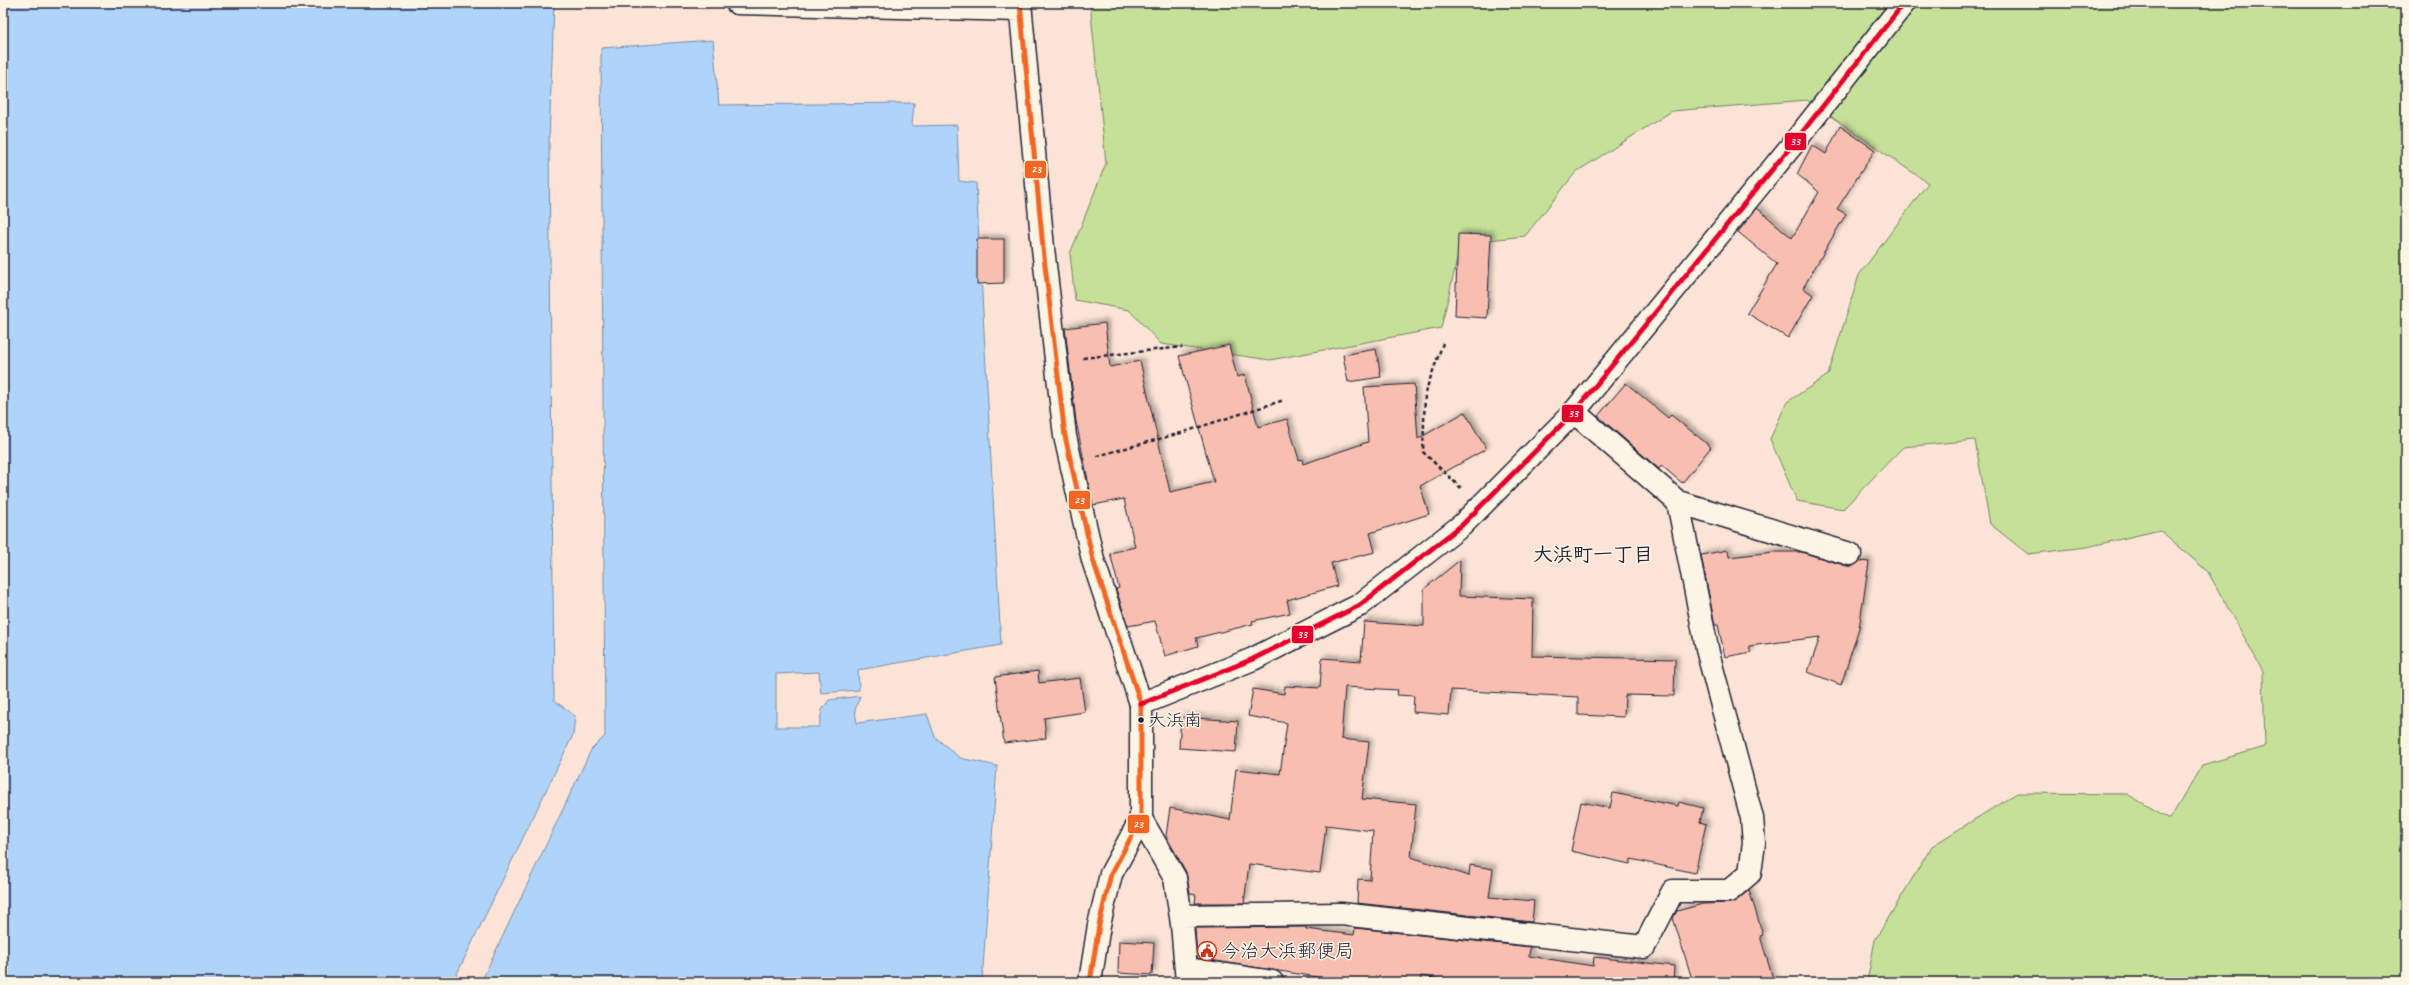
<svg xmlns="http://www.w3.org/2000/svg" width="2409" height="985" font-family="Caveat,'Klee One',sans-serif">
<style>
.green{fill:#c5e198;stroke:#74826a}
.water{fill:#b0d4f9;stroke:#778dad}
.building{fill:#f8beaf;stroke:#22223b;filter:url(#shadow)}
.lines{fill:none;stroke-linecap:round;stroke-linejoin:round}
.minor-casing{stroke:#22223b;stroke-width:25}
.tertiary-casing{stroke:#22223b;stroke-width:25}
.path{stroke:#22223b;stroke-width:2.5;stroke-dasharray:4 3;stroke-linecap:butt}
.minor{stroke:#fcf5e5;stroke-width:22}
.tertiary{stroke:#fcf5e5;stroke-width:22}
.bus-1-casing{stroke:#fcf5e5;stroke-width:8}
.bus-2-casing{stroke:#fcf5e5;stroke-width:8}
.bus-1{stroke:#f26522;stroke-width:5}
.bus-2{stroke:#e4002b;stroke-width:5}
.bus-dot{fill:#22223b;stroke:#fcf5e5;stroke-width:1.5}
.labels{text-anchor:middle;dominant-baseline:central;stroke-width:3;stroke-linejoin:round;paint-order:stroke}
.bus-label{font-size:18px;fill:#22223b;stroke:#fcf5e5;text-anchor:start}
.poi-label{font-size:19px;fill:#22223b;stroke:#fcf5e5;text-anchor:start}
.neighbourhood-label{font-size:20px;font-weight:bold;fill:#22223b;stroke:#fcf5e5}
.line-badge{stroke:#fcf5e5;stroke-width:1.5}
.badge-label{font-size:11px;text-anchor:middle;font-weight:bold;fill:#fff}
</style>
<defs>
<filter id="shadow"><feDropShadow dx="3.5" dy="-3.5" stdDeviation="2" flood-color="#0004"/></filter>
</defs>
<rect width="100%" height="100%" fill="#fbe4d5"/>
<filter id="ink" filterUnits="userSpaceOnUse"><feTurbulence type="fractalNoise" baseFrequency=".025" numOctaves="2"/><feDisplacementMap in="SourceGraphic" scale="8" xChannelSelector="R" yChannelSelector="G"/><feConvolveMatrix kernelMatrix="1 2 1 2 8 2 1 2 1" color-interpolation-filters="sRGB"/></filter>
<g filter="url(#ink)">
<!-- green -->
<path class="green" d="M1090,3H2406V982H1867L1875,940L1932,846L2017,793L2127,794L2170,819L2202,765L2265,747L2263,671L2208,572L2160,530L2087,547L2028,554L1990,524L1975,440L1903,447L1843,509L1797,501L1770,439L1787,402L1828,375L1859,275L1928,183L1807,100L1672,111L1576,172L1525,236L1461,243L1441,328L1270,360L1161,344L1129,310L1075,300L1070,254L1106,163Z"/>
<!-- water -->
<path class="water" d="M3,3H554L549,142L554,700L575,716L573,735L453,982H3Z
M713,40L719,105L914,103L912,126L957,125L959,181L976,183L1001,645L858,670L859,690L821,693L819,672L776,674V727H819L822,710L829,700L860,696L855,710L857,723L927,714L935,737L960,758L997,766L982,982H481L591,750L605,736L601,48Z"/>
<!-- building -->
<path class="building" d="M1840,126L1875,150L1837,209L1846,214L1803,288L1813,295L1788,338L1747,313L1777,264L1738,232L1757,208L1792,238L1819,192L1797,174L1812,145L1826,154Z
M1458,234L1491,235L1487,318L1455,316Z
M977,239H1004V283L977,284Z
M1105,323L1110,367L1140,361L1170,492L1214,482L1179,356L1229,345L1237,377L1245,375L1258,427L1287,419L1299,460L1302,459L1303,464L1368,442L1364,387L1414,384L1418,439L1465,412L1486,449L1420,486L1429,514L1370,533L1375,552L1331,563L1337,586L1287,600L1290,613L1252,621L1253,624L1196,638L1198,646L1165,656L1155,621L1128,626L1116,589L1119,588L1110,553L1135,547L1124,499L1093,505L1076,421L1065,328Z
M1376,349L1381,377L1348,382L1343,355Z
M1626,383L1668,418L1671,415L1711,447L1682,483L1661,465L1659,469L1598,416Z
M1728,550L1729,557L1774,552H1801L1847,566H1853L1860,561L1869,562L1859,628L1841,685L1808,672L1820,637L1749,646L1751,652L1725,657L1718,625H1715L1701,555Z
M1460,560L1459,596L1533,599L1532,656L1675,659L1674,696L1625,695L1624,717L1578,715V697L1451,690L1449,715L1413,712L1414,696L1397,695L1398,690L1345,687L1341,739L1369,742L1362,799L1416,804L1411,857L1469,876L1470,865L1493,869L1489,897L1534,901L1532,922L1357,903L1358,879L1370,880L1373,831L1326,825L1320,873L1249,864L1244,903H1195L1196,895L1190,894L1186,872L1166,836L1170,808L1230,820L1236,769L1280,774L1287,723L1248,716L1253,689L1284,694L1285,686L1320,688L1322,658L1361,661L1364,622L1424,626V589Z
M1038,671L1039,683L1080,678L1085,712L1044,718L1046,738L1004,743L995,677Z
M1181,717L1238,721L1236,752L1179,748Z
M1613,793L1678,806L1679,802L1703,808L1700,822L1706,824L1695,873L1631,859L1630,864L1571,851L1581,802L1610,808Z
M1749,890L1763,935L1760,936L1774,982H1693L1673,918L1677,911L1703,904L1730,903L1737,900Z
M1306,927V929L1354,935L1355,928L1530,947L1529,956L1593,966L1594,957L1674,966L1673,982H1461L1421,976L1420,982L1390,978V982H1349L1197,958L1195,928Z
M1119,941L1154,943L1152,975L1118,973Z"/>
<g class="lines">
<defs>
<path id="minor" d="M737,3L1020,10
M1020,3L1043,248L1065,436L1093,560L1141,704
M1574,412L1678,502L1850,554
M1141,819L1175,878L1182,924L1187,982
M1181,916L1341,914L1644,947L1673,891H1729L1750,873L1754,843L1752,818L1708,653L1678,502
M1186,969L1272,982"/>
<path id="tertiary" d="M1090,982L1099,925L1111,874L1141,819V704L1253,659L1360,605L1462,525L1574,412L1793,144L1904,3"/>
</defs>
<!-- minor casing -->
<use href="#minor" class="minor-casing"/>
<!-- tertiary casing -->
<use href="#tertiary" class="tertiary-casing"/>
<!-- path -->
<path class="path" d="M1443,343L1425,393L1423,452L1461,488
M1083,358L1182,347
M1097,456L1181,433L1284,400"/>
<!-- minor -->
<use href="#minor" class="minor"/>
<!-- tertiary -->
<use href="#tertiary" class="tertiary"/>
<defs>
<path id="bus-1" d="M1020,3L1043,248L1065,436L1093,560L1141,704V819L1111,874L1099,925L1090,982"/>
<path id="bus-2" d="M1141,704L1253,659L1360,605L1462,525L1574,412L1793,144L1904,3"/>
</defs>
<!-- bus-1 casing -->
<use href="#bus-1" class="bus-1-casing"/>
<!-- bus-2 casing -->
<use href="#bus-2" class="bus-2-casing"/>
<!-- bus-1 -->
<use href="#bus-1" class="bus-1"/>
<!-- bus-2 -->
<use href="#bus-2" class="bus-2"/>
</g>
</g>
<!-- icons -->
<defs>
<symbol id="civic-ring" viewBox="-11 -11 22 22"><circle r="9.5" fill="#fcf5e5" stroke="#c8321e" stroke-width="1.5"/><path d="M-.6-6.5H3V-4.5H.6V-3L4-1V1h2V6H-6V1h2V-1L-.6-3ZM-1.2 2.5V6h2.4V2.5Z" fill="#c8321e"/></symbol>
</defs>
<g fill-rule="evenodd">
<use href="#civic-ring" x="1196" y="940" width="22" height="22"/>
</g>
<!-- markers -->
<circle class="bus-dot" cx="1141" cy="720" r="3.5"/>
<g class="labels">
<!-- bus labels -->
<g class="bus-label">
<text x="1148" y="720">大浜南</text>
</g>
<!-- poi labels -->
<g class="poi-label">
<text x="1221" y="951">今治大浜郵便局</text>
</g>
<!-- neighbourhood labels -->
<g class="neighbourhood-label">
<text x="1593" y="554">大浜町一丁目</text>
</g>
</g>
<g class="line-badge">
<rect x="1784" y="132" width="23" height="19" rx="4" fill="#e4002b"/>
<rect x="1024" y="160" width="23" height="19" rx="4" fill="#f26522"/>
<rect x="1561" y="404" width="23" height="19" rx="4" fill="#e4002b"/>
<rect x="1068" y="490" width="23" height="20" rx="4" fill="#f26522"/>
<rect x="1291" y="625" width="23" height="19" rx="4" fill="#e4002b"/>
<rect x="1127" y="814" width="23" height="20" rx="4" fill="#f26522"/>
</g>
<g class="badge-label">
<text x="1795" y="145">33</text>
<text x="1036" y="173">23</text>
<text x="1573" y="417">33</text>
<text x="1079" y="504">23</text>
<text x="1302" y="638">33</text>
<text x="1138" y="828">23</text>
</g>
<!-- margin -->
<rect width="2409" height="985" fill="none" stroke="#fcf5e5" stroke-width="16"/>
<rect x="8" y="8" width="2393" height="969" fill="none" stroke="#22223b" stroke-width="1.5" filter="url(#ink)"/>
</svg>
